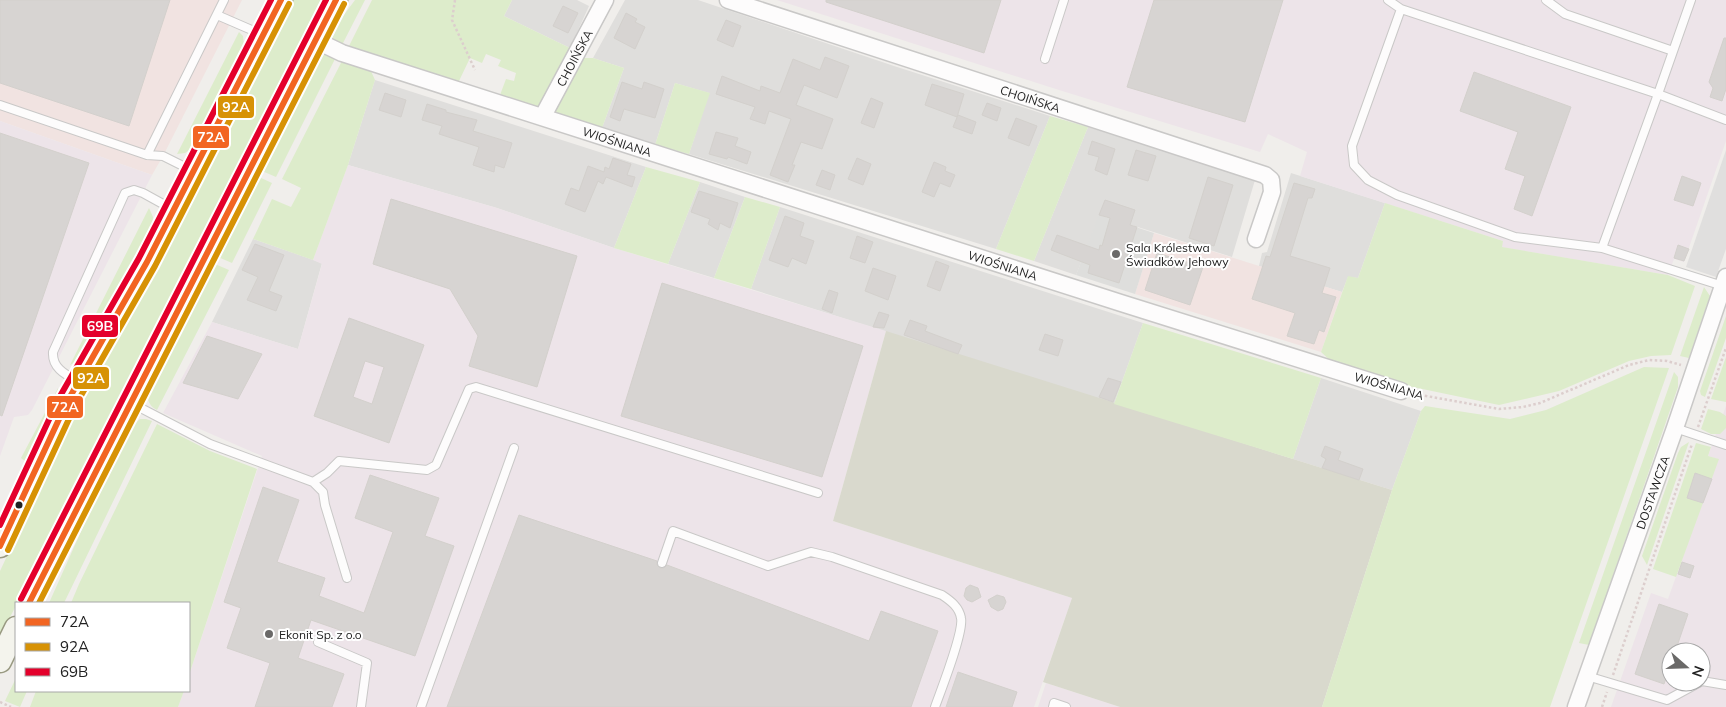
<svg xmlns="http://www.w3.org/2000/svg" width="1726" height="707" font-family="Mulish,sans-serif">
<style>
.residential{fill:#dfdedc}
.commercial{fill:#f1e3e1}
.industrial{fill:#ede4e9;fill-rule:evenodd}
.religious{fill:#dededc}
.construction{fill:#d9d9cd}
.grass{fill:#ddeccb}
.parking{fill:#e0dfde}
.building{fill:#d7d4d2;stroke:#d3d0cc;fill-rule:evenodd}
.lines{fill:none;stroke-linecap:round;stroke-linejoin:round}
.service-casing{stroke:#c9c8c7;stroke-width:10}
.minor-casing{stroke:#c9c8c7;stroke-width:19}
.secondary-casing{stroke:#999a82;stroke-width:25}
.path{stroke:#dccecd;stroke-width:2.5;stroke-dasharray:2.5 2.5;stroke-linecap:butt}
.service{stroke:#fdfcfc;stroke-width:8}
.minor{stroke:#fdfcfc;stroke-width:16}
.secondary{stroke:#f4f4ed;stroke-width:22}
.bus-1-casing{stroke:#fff;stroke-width:10}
.bus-2-casing{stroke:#fff;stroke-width:10}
.bus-3-casing{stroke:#fff;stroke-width:10}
.bus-1{stroke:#f26522;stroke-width:6}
.bus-2{stroke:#d79205;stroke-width:6}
.bus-3{stroke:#e4002b;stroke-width:6}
.poi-dot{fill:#6a6968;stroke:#fff;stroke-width:2}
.bus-dot{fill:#222;stroke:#fff;stroke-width:2}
.labels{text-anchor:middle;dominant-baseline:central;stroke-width:4;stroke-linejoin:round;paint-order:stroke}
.street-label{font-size:12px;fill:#222;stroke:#fff}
.poi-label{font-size:12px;fill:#222;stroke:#fff;text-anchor:start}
.line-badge{stroke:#fff;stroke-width:2}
.badge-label{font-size:14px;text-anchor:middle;font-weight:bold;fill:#fff}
</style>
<rect width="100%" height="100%" fill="#f0eeeb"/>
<!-- residential -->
<path class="residential" d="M512,0H577L589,6L570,48L504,16Z
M625,0H698L894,66L1050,116L996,249L689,154L709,93L675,83L655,145L602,128L624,68L593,58Z
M375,80L646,167L614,248L497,208L348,165Z
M1088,127L1255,180L1232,257L1100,215L1076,275L1034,261Z
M1291,173L1385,203L1358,278L1348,277L1342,292L1259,266L1262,253L1267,252Z
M700,182L745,197L714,278L668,264Z
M780,207L1143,323L1114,404L751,289Z
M253,239L322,263L298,349L212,322Z
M1321,378L1421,411L1392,490L1293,459Z"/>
<!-- commercial -->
<path class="commercial" d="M0,0H242L163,156L152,175L0,121Z
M1154,233L1342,292L1321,352L1135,294Z"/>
<!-- industrial -->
<path class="industrial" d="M777,0H1726V141L1684,262L1674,259L1668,275L1501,247L1503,241L1300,176L1307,152L1268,134L1260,152L1059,90Z
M0,121L152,175L32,410L28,415L14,417L0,456Z
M348,165L497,208L614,248L886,331L833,521L1072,598L1034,707H178L184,691H189V675L262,456L163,413L212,322L298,349L322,264L313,260Z
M1726,406V707H1611L1651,593L1668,599L1718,459L1708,456ZM1671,652H1701V682H1671Z
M1046,683L1120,707H1038Z"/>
<!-- religious -->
<path class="religious" d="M1099,215L1154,233L1135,294L1076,275Z"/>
<!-- construction -->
<path class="construction" d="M886,331L1392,490L1322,707H1120L1043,682L1072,598L833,521Z"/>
<!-- grass -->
<path class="grass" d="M293,0H323L0,637V571L77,407L173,234Z
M355,0H365L342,45L329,38L335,27Z
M372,0H512L504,16L570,48L540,108L500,95L506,79L514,81L516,73L498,66L501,60L486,54L482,63L470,58L459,81L454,83L348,48Z
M239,32L243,36L244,46L192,148L185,153L177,154Z
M323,51L336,57L276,177L262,171Z
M580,58H593L624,68L602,128L555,114L554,105Z
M343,59L370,69L375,80L348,165L313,260L253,239L272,199L291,207L301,188L282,179Z
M675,83L710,93L689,154L655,145Z
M1050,116L1088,127L1034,261L996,249Z
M646,167L700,182L668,264L614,248Z
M259,177L272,183L232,263L218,257Z
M745,197L780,207L751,289L714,278Z
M1385,203L1503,241L1502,247L1668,275L1695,286L1671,355L1651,356L1629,361L1559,391L1499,405L1408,386L1334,364L1321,352L1348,276L1358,278Z
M149,208L153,217L152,228L77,361L70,365Z
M215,264L229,270L157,410C149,406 146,399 149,390Z
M1704,287L1710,296L1689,358L1680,356Z
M1726,316V338L1705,397L1701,395L1700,391Z
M1143,323L1321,378L1293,459L1114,404Z
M1726,357V402L1711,399Z
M1644,367L1669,368L1550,707H1322L1392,490L1421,411L1425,406L1510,419L1546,410Z
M1674,372L1678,377V387L1589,645L1579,643Z
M58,388L57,399L25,461L21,458Z
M1708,409L1720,412L1726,416V428L1720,434H1711L1701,429Z
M140,419H146L152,421L64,603H49L96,498L131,427Z
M157,424L210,451L257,469L189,675V603H71L79,584Z
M1689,442L1647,565L1642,556L1678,453L1681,447Z
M1696,443L1711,447L1708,456L1719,459L1676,577L1653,569Z
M16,678V691H27L20,707L5,701Z
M36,691H184L178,707H30Z"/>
<!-- parking -->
<path class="parking" d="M1726,150V249L1716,277L1686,267Z"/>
<!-- building -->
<path class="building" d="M0,0H170L129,126L0,83Z
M826,0H1001L984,53L826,2Z
M1154,0H1283L1245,122L1127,87Z
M563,6L578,13L568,33L553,26Z
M626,13L637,19L635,22L645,27L635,49L614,38Z
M726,20L741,26L733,47L717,40Z
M1724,38H1726V89L1722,101L1710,97L1713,88L1709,82Z
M825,57L849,66L837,98L804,85L796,105L833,119L822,149L801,142L792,165H795L788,182L770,175L791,119L769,111L765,124L750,119L755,107L716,94L722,76L760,91L761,86L780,93L793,59L820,70Z
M1474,72L1571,107L1532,216L1514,209L1525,176L1505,169L1518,132L1460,111Z
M622,82L642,89L644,82L664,89L655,118L624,109L620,121L610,117Z
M932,84L964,94L957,117L925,105Z
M385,93L406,100L401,117L379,110Z
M871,98L883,103L874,128L861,123Z
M987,103L1001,108L997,121L982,115Z
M427,104L446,110V112L477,120L473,131L512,143L504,168L495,165L494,172L473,165L479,147L439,134L442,126L422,120Z
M958,115L976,122L972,134L953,127Z
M1016,118L1037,126L1029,146L1008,138Z
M716,132L738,138L735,146L751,152L747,164L728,157L727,159L709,154Z
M0,133L89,163L2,416L0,415Z
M1092,141L1115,149L1107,175L1095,170L1099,157L1088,154Z
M1136,150L1156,156L1148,181L1128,175Z
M613,158L631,164L627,175L635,177L632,187L606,177L603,184L598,181L585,212L565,204L571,188L579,191L588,166L604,172L605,167L609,169Z
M857,158L871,164L863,185L848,179Z
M934,162L946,167L945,171L955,175L950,187L940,183L934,197L922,192Z
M822,170L835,175L830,190L816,185Z
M1682,176L1701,183L1693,206L1674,200Z
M1208,177L1233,185L1214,246L1189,238Z
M1294,183L1315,189L1312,198H1308L1290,256L1330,268L1322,293L1336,297L1324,332L1319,330L1314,344L1287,336L1295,313L1252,299L1266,256L1270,257Z
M699,191L738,203L730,228L720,223L718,230L708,224L710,219L691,212Z
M391,199L577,256L537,387L469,366L478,336L450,289L373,264Z
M1105,200L1135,210L1130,225L1137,227L1119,283L1088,273L1090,265L1051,250L1057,235L1099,250L1100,245L1102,246L1110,218L1099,215Z
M785,216L804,223L800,236L814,241L806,264L792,258L788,267L769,260Z
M857,236L873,242L865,263L850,258Z
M255,244L284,255L269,291L282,296L276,311L247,300L258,277L242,270Z
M1678,245L1689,249L1684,261L1674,258Z
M1157,253L1203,267L1190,305L1145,290Z
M936,261L949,266L940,291L927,286Z
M873,268L896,276L888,300L865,291Z
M662,283L863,346L822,477L621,416Z
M829,290L838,293L832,313L822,309Z
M879,312L889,315L884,328L873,327Z
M349,318L424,345L389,443L314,416ZM365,361L384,367L372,404L353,397Z
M910,320L927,326L925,331L962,345L958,354L904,335Z
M1045,334L1063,340L1058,356L1039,350Z
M207,336L262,354L238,399L183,383Z
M1108,378L1121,382L1113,402L1099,397Z
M1325,446L1341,452L1338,460L1363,469L1359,480L1322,468L1326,459L1321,456Z
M1695,473L1712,479L1703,503L1687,498Z
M370,475L439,498L425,536L454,546L415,656L311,620L298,658L344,674L332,707H255L270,663L227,648L241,608L224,602L263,487L299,500L277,562L325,578L319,596L364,613L393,532L355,518Z
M519,515L657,561V565L660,568H664L667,565L869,641L881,611L938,631L911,707H447Z
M1682,562L1694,566L1690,578L1678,574Z
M970,585L978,588L981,597L972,602L967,600L964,596L966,588Z
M997,595L1004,597L1006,602L1003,609L998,611L991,607L988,600Z
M1659,604L1688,614L1675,652H1671V664L1664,684L1635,674Z
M958,672L1017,692L1012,707H946Z"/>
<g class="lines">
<defs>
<path id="service" d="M1388,0L1401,9L1658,94L1602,248L1515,237L1397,195L1368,180L1354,165L1352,146L1401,9
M1546,0L1565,14L1673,51
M1691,0L1658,94L1726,120
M217,15L261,34
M1045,59L1064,0
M0,105L147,155L163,156L191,170
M147,155L224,0
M1602,248L1723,286
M76,380C64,374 52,367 53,352L125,193L134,190L143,193L172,209
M133,404L210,444L313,482L323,492L325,505L347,578
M1675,428L1726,445
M313,482L327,473L339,461L427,470L436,465L469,389L476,387L818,493
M662,563L673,531L768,566L811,552L832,557L942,595C951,601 959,607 961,618C964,632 941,690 935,707
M318,642L367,663L361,707
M1587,676L1667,700L1702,681L1726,685
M421,707L514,448
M1053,707L1054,703L1066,707"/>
<g id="minor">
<path id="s1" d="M728,0L1265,175L1271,180L1272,192L1256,239"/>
<path id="s2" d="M315,40L342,53L1121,303L1401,391"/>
<path id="s3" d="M543,116L605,0"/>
<path id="s4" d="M1576,707L1675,428L1726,277"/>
</g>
<path id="secondary" d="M0,546L67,402L147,262L281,0
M29,603L336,0
M0,661L16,628"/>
</defs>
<!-- service casing -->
<use href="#service" class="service-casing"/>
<!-- minor casing -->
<use href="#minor" class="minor-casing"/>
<!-- secondary casing -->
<use href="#secondary" class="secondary-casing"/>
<!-- path -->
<path class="path" d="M455,0L452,20L475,70
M1415,394L1499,409L1523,407L1540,403L1629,365L1649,360L1667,361L1681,365
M1698,427L1726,348
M1613,675L1692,444
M0,702L11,707
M1602,707L1607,692"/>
<!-- service -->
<use href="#service" class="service"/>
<!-- minor -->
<use href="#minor" class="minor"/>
<!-- secondary -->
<use href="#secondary" class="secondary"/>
<defs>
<path id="bus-1" d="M0,546L67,402L147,262L281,0
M29,603L336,0"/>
<path id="bus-2" d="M8,550L75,406L155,266L289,4
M39,603L344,4"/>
<path id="bus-3" d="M0,525L59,398L139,258L271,0
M21,599L326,0"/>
</defs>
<!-- bus-1 casing -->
<use href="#bus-1" class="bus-1-casing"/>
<!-- bus-2 casing -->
<use href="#bus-2" class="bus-2-casing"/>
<!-- bus-3 casing -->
<use href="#bus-3" class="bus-3-casing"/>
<!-- bus-1 -->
<use href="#bus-1" class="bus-1"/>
<!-- bus-2 -->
<use href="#bus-2" class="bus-2"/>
<!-- bus-3 -->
<use href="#bus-3" class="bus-3"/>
</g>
<!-- markers -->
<g class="poi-dot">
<circle cx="1116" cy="254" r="5"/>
<circle cx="269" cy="634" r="5"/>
</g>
<circle class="bus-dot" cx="19" cy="505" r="4.5"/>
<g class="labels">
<!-- street labels -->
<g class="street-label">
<text stroke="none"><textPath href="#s3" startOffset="66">CHOIŃSKA</textPath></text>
<text stroke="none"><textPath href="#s1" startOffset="318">CHOIŃSKA</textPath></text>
<text stroke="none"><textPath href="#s2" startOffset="319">WIOŚNIANA</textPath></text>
<text stroke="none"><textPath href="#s2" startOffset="724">WIOŚNIANA</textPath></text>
<text transform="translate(1389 386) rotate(16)">WIOŚNIANA</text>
<text stroke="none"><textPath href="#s4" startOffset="228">DOSTAWCZA</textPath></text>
</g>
<!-- poi labels -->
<g class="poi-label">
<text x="1126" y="247">Sala Królestwa<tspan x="1126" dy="14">Świadków Jehowy</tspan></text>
<text x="279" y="634">Ekonit Sp. z o.o</text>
</g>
</g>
<g class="line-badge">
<rect x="217" y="95" width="38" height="24" rx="5" fill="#d79205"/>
<rect x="192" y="125" width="38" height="24" rx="5" fill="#f26522"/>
<rect x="81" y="314" width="38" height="24" rx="5" fill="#e4002b"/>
<rect x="72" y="366" width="38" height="24" rx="5" fill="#d79205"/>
<rect x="46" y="395" width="38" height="24" rx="5" fill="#f26522"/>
</g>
<g class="badge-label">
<text x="236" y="112">92A</text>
<text x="211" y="142">72A</text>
<text x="100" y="331">69B</text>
<text x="91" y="383">92A</text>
<text x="65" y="412">72A</text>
</g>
<!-- legend -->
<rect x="15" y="602" width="175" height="90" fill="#ffffff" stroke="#a7a7a7"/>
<rect x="25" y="618" width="25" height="8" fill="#f26522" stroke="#a7a7a7"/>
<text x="60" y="627" font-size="15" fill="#222222">72A</text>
<rect x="25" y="643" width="25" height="8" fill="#d79205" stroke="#a7a7a7"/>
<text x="60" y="652" font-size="15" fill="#222222">92A</text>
<rect x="25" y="668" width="25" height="8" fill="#e4002b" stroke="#a7a7a7"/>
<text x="60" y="677" font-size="15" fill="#222222">69B</text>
<!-- north arrow -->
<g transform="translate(1686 667) rotate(110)"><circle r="24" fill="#ffffff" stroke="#a7a7a7"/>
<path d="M0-4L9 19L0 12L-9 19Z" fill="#6a6968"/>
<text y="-8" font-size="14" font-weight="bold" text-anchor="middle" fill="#222222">N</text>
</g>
</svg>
